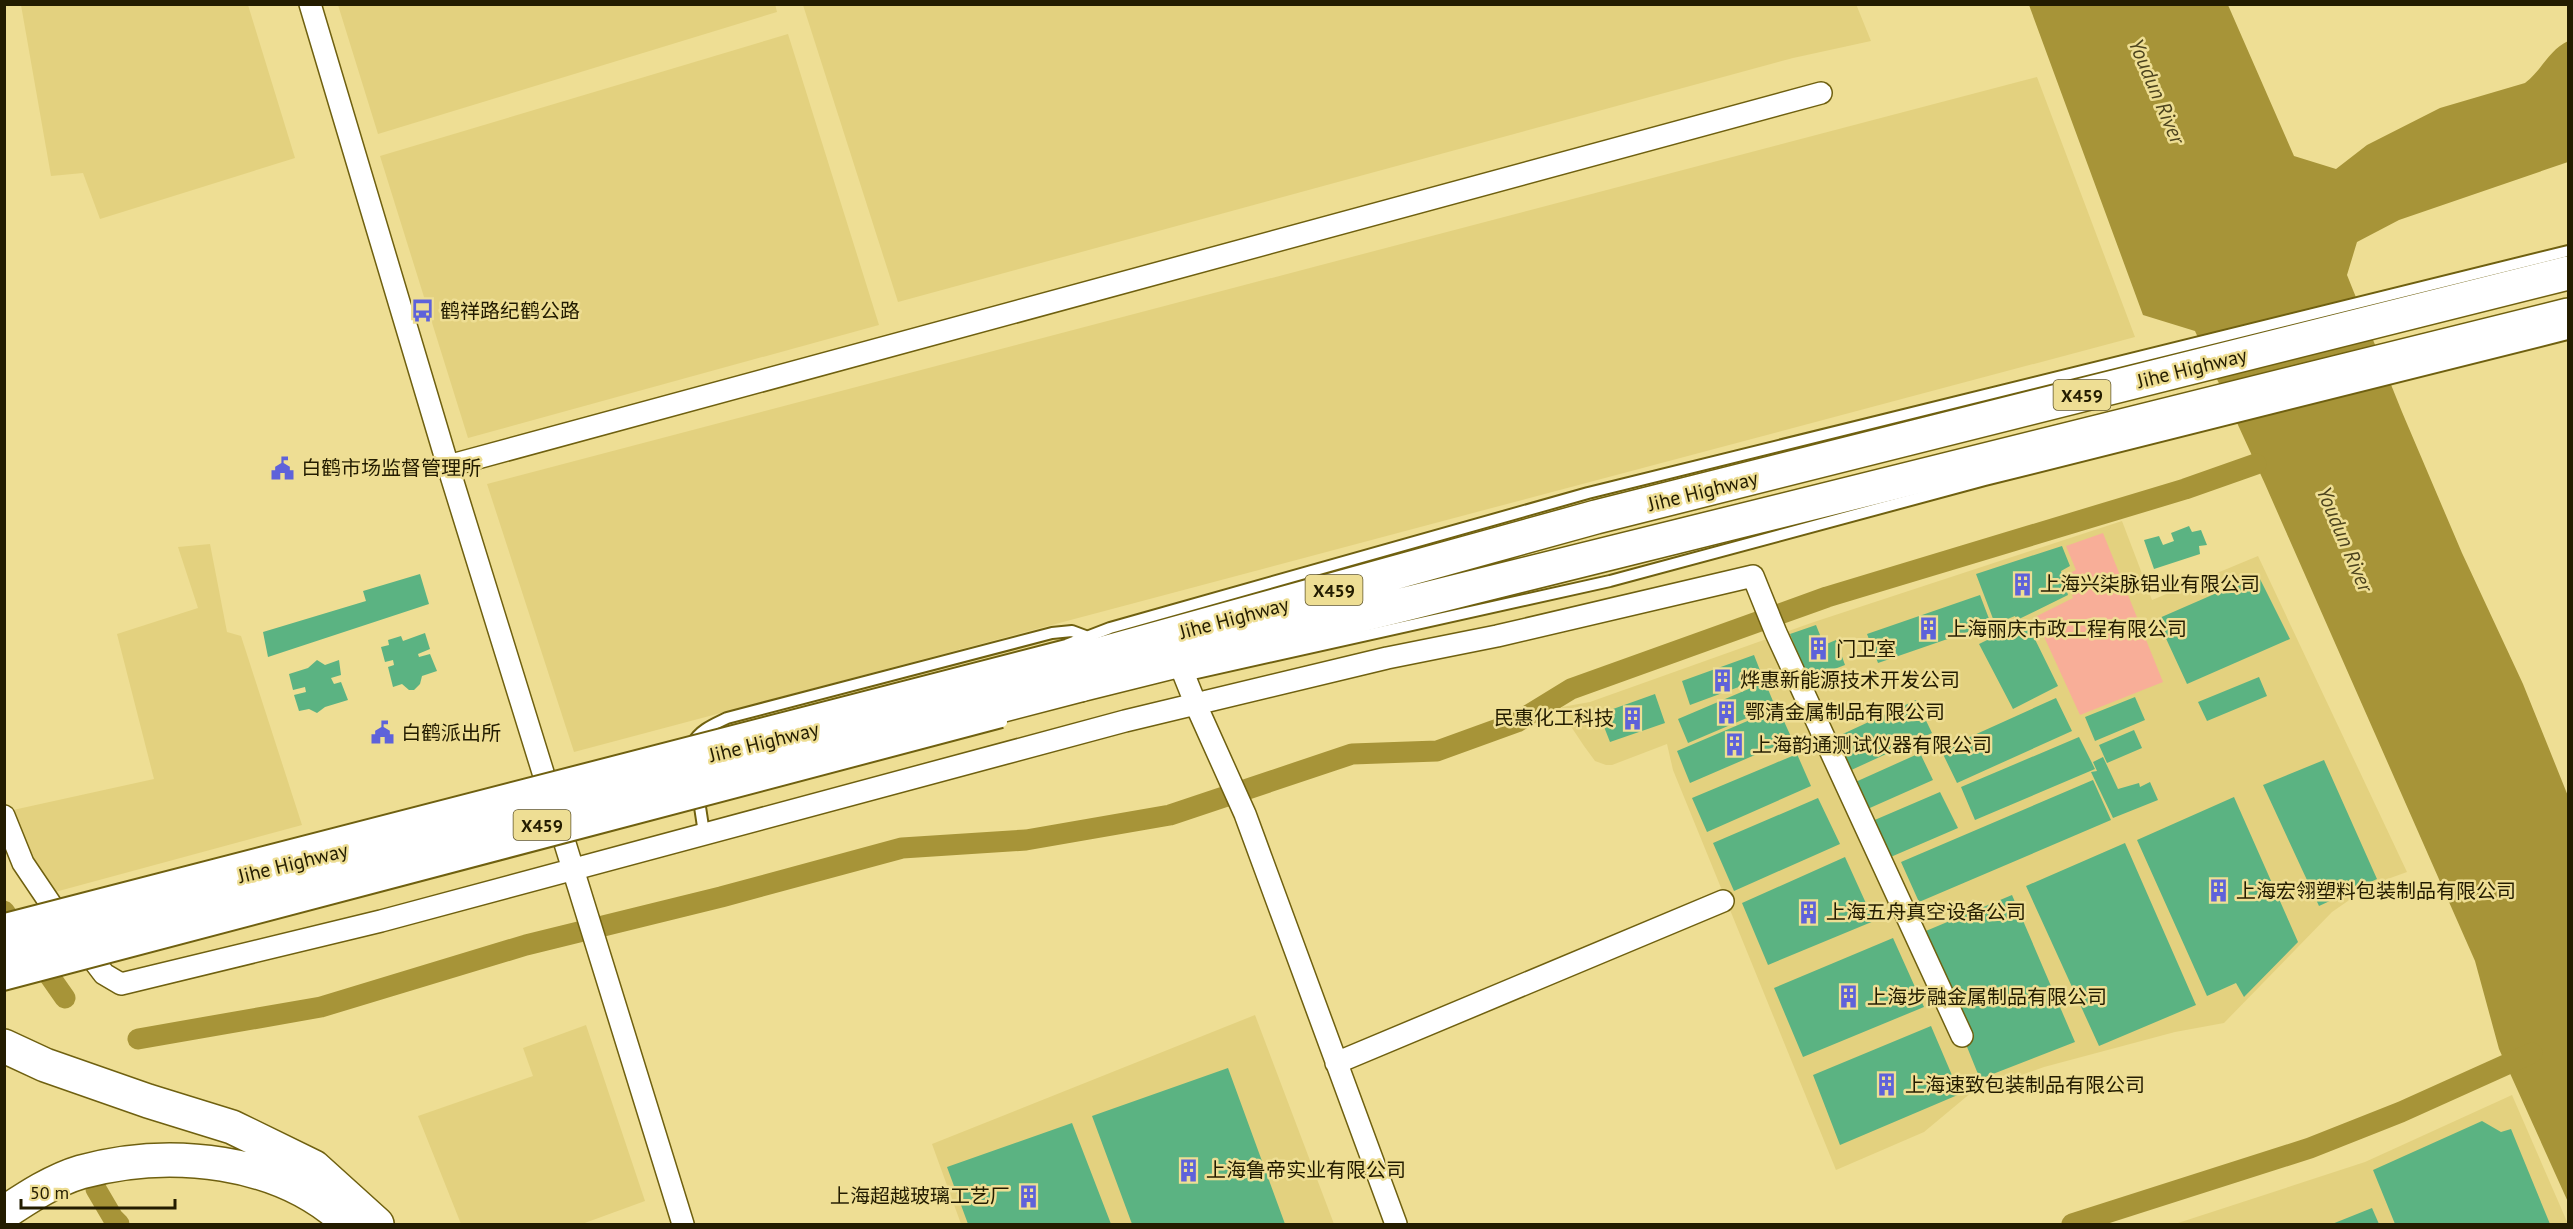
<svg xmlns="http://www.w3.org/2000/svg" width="2573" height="1229" font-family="'PT Sans','Noto Sans SC',sans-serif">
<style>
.built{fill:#e3d17f}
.green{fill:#f8ae98}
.water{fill:#a79438}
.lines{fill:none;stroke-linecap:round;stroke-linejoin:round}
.canal{stroke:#a79438;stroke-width:21}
.building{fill:#5bb382}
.service-casing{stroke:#6f6010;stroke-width:14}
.minor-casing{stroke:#6f6010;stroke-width:24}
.primary-casing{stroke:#6f6010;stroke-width:36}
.motorway-casing{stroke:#6f6010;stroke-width:36}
.service{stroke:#fff;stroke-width:10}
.minor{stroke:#fff;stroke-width:21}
.primary{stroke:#fff;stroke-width:33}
.motorway{stroke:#fff;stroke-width:33}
.service-bridge-casing{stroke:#6f6010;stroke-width:14;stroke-linecap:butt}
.primary-bridge-casing{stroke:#6f6010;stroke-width:36;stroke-linecap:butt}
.service-bridge{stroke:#fff;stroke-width:10}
.primary-bridge{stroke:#fff;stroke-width:33}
.labels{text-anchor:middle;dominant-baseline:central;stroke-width:5;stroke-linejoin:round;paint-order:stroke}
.shield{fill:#eede94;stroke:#60562c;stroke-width:1.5}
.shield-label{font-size:18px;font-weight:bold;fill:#231c00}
.poi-label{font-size:20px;fill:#231c00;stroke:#eede94;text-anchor:start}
.street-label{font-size:20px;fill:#231c00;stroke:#eede94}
.water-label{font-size:21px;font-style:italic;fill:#4d441e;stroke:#eede94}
</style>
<rect width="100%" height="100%" fill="#eede94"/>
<!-- built -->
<path class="built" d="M775,4L777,12L378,134L338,5Z
M1856,4L1871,41L1793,58L898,302L803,5Z
M21,5H248L295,158L100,219L83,173L51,176Z
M788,34L879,325L468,438L380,156Z
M2037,77L2135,337L574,752L487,484Z
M2122,521L2152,600L2258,556L2407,872L2371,885L2332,912L2224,1023L2175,1032L2044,1067L1972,1092L1924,1132L1836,1170L1673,770L1667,744L1612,765H1606L1595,761L1584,746L1566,719L1562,707L1590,702L1814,622Z
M210,544L227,632L241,636L302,825L55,892L32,862L13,810L154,779L117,634L198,608L178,547Z
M1255,1015L1334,1224H961L932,1144Z
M586,1025L645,1201L582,1224H461L418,1116L533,1076L523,1048Z
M2512,1095L2568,1224H2175L2365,1162Z"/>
<!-- green -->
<path class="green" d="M2103,533L2163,682L2080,715L2035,617L2073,598L2066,575L2076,570L2066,546Z"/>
<!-- water -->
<path class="water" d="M2029,5H2228L2294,156L2336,169L2367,145L2440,108L2525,83C2542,70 2549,50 2568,41V162L2399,220L2357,242L2347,275L2402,412L2462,553L2523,684L2568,796V1202L2499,1049L2475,961L2265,484L2195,331L2143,315Z"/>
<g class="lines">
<!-- canal -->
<path class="canal" d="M4,911L65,998
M138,1039L321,1007L526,945L721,897L902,848L1026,840L1170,815L1352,754L1437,751L1517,722L1571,689L1827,597L2185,489L2256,464
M96,1189L113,1218L119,1224
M2072,1224L2310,1148L2401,1112L2532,1053"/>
</g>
<!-- building -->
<path class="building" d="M2189,526L2192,532L2201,530L2207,545L2199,546L2200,554L2154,569L2144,540L2159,536L2163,545L2174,541L2171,533Z
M2062,546L2070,566L2061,571L2068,595L2017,620L2015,616L1995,624L1976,574Z
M420,574L429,604L268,657L263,632L366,601L363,591Z
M2258,575L2290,639L2187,684L2157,619Z
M1980,595L1991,624L1878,663L1867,634Z
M2026,621L2058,686L2013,709L1979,644Z
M1816,625L1824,645L1836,640L1845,665L1803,681L1793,656L1798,654L1790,634Z
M425,633L430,649L418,654L419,657L430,654L437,671L422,676L420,684L414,690H409L402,684L393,687L388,667L394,665L393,660L385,662L381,647L389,645L388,640L401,636L403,641Z
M1754,655L1763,678L1690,705L1682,681Z
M317,660L325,665L339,660L341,675L331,678L334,684L341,682L348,700L325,707L317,713L309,709L299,711L294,695L306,692L305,687L293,690L289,674L308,668Z
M2259,677L2267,696L2207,721L2198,702Z
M1765,682L1775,706L1688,743L1678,719Z
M1655,694L1665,723L1610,742L1599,714Z
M2135,697L2145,720L2095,741L2085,717Z
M2056,698L2072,731L1957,783L1941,750Z
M1916,700L1932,733L1847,772L1832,739Z
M1778,708L1792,739L1690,783L1677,751Z
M2134,730L2142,748L2107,763L2099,745Z
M2079,737L2095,769L1975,820L1961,787Z
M1920,753L1933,780L1863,811L1851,784Z
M1797,754L1811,786L1707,832L1692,798Z
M2103,757L2118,789L2139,783L2140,787L2150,782L2158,800L2113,818L2091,772L2097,771L2093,762Z
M2324,760L2377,879L2319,906L2263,785Z
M2093,780L2111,820L1919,902L1901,862Z
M1940,792L1958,828L1886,859L1870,822Z
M2234,797L2298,942L2244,997L2236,983L2207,996L2137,840Z
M1818,798L1840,844L1734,891L1713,843Z
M2125,843L2196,1005L2099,1046L2026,886Z
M1845,857L1874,921L1768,965L1742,903Z
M2012,895L2075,1042L1980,1079L1921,933Z
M1893,938L1924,1007L1803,1057L1774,988Z
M1931,1026L1960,1094L1840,1145L1813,1075Z
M1228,1068L1285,1224H1132L1092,1116Z
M2482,1121L2501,1132L2511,1129L2550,1224H2395L2373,1170Z
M1072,1123L1111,1224H968L947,1167Z
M2372,1208L2379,1224H2332Z"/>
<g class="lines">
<defs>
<path id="service" d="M1066,645L1110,628L1588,493L2568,251
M1183,676L1610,581L1985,480L2568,334
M693,743C699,730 715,724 727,718L1052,633L1072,631L1088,637
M698,794L704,833"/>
<path id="minor" d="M310,4L448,466L683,1224
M448,466L1821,93
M1178,660L1196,705L1245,814L1396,1224
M4,816L23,863L52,906L104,974L121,984L381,921L1125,721L1387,658L1497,636L1753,576L1776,633L1962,1036
M1336,1063L1723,901"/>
<path id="primary" d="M1072,662L1596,517L2568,273
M1080,685L2568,315"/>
<path id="motorway" d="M4,1046L45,1065L148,1101L232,1127L314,1167L377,1224
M4,1213C28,1197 54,1180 81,1172C169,1148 281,1158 349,1224"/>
</defs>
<!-- service casing -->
<use href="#service" class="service-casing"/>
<!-- minor casing -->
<use href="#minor" class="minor-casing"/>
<!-- primary casing -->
<use href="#primary" class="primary-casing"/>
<!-- motorway casing -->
<use href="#motorway" class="motorway-casing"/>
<!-- service -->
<use href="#service" class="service"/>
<!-- minor -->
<use href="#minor" class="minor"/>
<!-- primary -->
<use href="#primary" class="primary"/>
<!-- motorway -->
<use href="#motorway" class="motorway"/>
<defs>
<path id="service-bridge" d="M4,919L1066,645
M4,985L1002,722"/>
<path id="primary-bridge" d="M4,938L1072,662
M4,965L1080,685"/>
</defs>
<!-- service-bridge casing -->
<use href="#service-bridge" class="service-bridge-casing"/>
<!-- primary-bridge casing -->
<use href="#primary-bridge" class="primary-bridge-casing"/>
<!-- service-bridge -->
<use href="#service-bridge" class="service-bridge"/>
<!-- primary-bridge -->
<use href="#primary-bridge" class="primary-bridge"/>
</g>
<!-- icons -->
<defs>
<symbol id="bus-bare" viewBox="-9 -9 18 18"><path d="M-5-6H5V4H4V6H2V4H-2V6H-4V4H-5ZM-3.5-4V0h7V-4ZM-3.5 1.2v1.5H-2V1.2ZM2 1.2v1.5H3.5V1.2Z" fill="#5e62da" stroke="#eede94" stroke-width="2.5" paint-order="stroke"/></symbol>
<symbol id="civic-bare" viewBox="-9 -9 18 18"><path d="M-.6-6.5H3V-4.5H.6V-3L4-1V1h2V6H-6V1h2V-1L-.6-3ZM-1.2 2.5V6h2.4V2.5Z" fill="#5e62da" stroke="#eede94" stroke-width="2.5" paint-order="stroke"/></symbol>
<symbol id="building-bare" viewBox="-9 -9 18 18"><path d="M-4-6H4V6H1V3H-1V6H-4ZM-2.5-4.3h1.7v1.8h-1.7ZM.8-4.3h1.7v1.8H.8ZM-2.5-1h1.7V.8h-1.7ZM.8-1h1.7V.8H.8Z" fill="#5e62da" stroke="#eede94" stroke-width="2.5" paint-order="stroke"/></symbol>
</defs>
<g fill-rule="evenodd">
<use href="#bus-bare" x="406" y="294" width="33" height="33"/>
<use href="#civic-bare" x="266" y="452" width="33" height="33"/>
<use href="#building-bare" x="2006" y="568" width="33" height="33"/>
<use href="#building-bare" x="1912" y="612" width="33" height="33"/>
<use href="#building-bare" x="1802" y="632" width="33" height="33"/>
<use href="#building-bare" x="1706" y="664" width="33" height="33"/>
<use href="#building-bare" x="1710" y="696" width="33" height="33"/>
<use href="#building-bare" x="1616" y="702" width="33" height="33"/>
<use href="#civic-bare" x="366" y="716" width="33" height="33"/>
<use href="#building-bare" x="1718" y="728" width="33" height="33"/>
<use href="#building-bare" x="2202" y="874" width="33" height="33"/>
<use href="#building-bare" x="1792" y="896" width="33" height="33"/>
<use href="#building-bare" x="1832" y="980" width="33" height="33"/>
<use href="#building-bare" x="1870" y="1068" width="33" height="33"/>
<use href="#building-bare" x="1172" y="1154" width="33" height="33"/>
<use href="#building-bare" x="1012" y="1180" width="33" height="33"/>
</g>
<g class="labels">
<!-- shield labels -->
<g class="shield">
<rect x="2053.5" y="380" width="57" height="30" rx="4.5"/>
<rect x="1305.5" y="575" width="57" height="30" rx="4.5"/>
<rect x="513.5" y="810" width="57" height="30" rx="4.5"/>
</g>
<g class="shield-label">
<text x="2082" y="395">X459</text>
<text x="1334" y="590">X459</text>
<text x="542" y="825">X459</text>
</g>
<!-- poi labels -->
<g class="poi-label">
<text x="440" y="311">鹤祥路纪鹤公路</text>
<text x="301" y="468">白鹤市场监督管理所</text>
<text x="2040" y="584">上海兴柒脉铝业有限公司</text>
<text x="1947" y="629">上海丽庆市政工程有限公司</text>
<text x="1836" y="649">门卫室</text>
<text x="1740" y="680">烨惠新能源技术开发公司</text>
<text x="1745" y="712">鄂清金属制品有限公司</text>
<text x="1614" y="718" text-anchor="end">民惠化工科技</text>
<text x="401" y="733">白鹤派出所</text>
<text x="1752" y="745">上海韵通测试仪器有限公司</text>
<text x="2236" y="891">上海宏翎塑料包装制品有限公司</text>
<text x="1826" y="912">上海五舟真空设备公司</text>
<text x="1867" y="997">上海步融金属制品有限公司</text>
<text x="1905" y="1085">上海速致包装制品有限公司</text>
<text x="1206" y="1170">上海鲁帝实业有限公司</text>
<text x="1010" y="1196" text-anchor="end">上海超越玻璃工艺厂</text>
</g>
<!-- street labels -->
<g class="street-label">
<text transform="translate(2192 368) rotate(-14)">Jihe Highway</text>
<text transform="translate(1703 491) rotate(-14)">Jihe Highway</text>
<text transform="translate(1234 618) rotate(-15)">Jihe Highway</text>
<text transform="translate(764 742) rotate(-14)">Jihe Highway</text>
<text transform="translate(293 863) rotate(-14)">Jihe Highway</text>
</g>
<!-- water labels -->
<g class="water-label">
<text transform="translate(2157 91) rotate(67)">Youdun River</text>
<text transform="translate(2345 539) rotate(67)">Youdun River</text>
</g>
</g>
<!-- border -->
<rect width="2573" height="1229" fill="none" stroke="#231c00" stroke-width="12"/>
<!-- scale -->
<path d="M21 1199v9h154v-9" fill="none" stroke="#231c00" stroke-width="3"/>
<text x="30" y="1199" font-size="18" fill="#231c00" stroke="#eede94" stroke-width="4.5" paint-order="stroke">50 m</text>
</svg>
